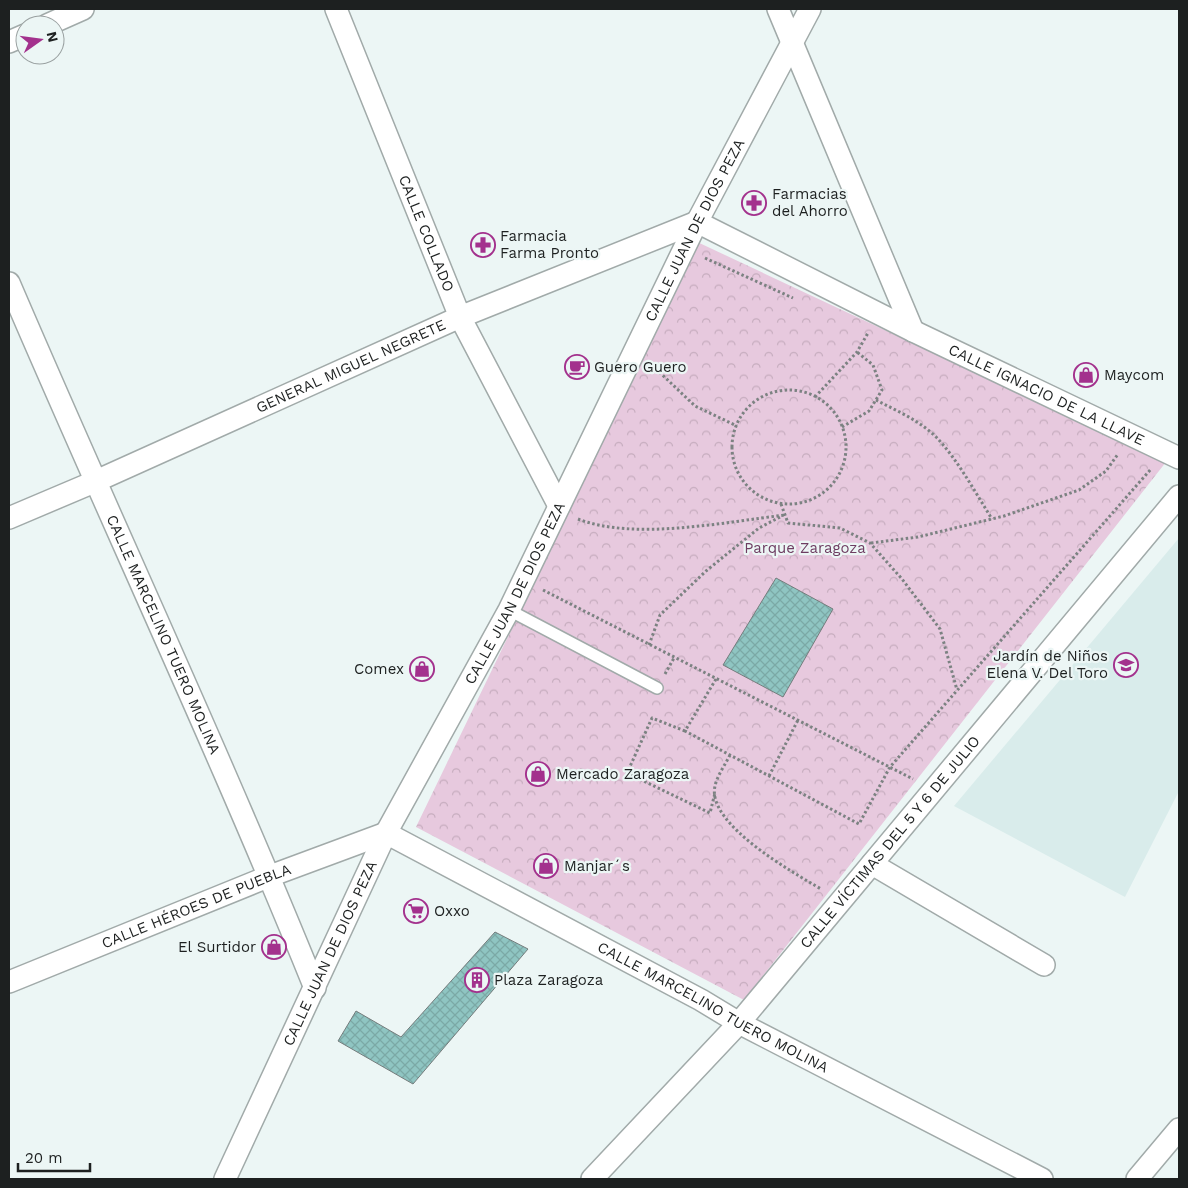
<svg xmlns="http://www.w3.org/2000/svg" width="1188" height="1188" font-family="'Work Sans',sans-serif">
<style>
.built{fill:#d9eceb}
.park{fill:url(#park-crowns)}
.building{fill:url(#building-cross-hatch);stroke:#747c7c}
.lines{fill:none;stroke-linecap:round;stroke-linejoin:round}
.service-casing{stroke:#a1aaa9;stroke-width:14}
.minor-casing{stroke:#a1aaa9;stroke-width:24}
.path{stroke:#7c8282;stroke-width:3;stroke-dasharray:2.5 2.5;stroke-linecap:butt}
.service{stroke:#fff;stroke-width:11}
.minor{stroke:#fff;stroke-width:21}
.labels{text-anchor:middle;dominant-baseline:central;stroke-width:4.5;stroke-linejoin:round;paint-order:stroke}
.poi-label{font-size:15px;fill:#1d2020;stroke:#ecf6f5;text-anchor:start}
.street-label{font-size:15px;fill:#1d2020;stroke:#ecf6f5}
.park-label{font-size:15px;fill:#6e3d62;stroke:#ecf6f5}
</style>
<defs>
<pattern id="park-crowns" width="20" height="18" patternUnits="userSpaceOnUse" patternTransform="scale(1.25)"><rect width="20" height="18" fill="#e7c9de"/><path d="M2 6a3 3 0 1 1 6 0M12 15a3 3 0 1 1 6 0" fill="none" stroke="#c6acbe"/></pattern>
<pattern id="building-cross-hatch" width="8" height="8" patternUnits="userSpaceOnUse" patternTransform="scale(1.25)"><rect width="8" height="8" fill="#8fc5c2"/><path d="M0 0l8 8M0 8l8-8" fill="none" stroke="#7ba9a6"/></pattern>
</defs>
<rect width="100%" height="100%" fill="#ecf6f5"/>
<!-- built -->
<path class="built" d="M1179,538V791L1125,897L954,806Z"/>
<!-- park -->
<path class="park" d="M693,240L1166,462L744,1000L416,827L519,614Z"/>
<!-- building -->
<path class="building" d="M776,578L833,609L783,697L723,665Z
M495,932L528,949L413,1084L338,1041L356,1011L401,1037Z"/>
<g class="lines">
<defs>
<path id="service" d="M509,610L657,688"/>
<g id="minor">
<path id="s1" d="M336,9L460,317L559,506"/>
<path d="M778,9L913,331"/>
<path d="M47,25L83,9"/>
<path d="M9,42L25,35"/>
<path id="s2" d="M9,283C110,519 219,751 315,988"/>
<path id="s3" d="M9,518L94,482L460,317L697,222L913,331L1179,458"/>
<path d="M872,864L1044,965"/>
<path id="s4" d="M9,982L270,876L386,833L701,1000L739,1023L1042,1179"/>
<path id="s5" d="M225,1179L386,833L509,610L697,222L810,9"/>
<path id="s6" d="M592,1179L739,1023L1179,496"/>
<path d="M1137,1179L1179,1129"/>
</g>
</defs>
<!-- service casing -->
<use href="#service" class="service-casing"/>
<!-- minor casing -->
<use href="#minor" class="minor-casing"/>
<!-- path -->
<path class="path" d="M705,258L793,298
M652,365L695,406L737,426
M732 447a57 57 0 1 1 114 0a57 57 0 1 1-114 0Z
M815,397L857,352L868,333
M876,400C897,411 921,421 938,439C959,462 975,492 992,519
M842,427L869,411L882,390L873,365L857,352
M781,504L788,523L840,528L870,543L902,579L940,629L957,690
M578,519C634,541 725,522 785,515
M871,543L918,537L1004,516L1079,490L1106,471L1118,454
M543,590L913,779
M649,645L660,615L706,571L759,528L782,516
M665,674L674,658
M716,679L685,731L859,824L890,767L1151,469
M685,731L652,718L627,773L710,813L715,793
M730,755C725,765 717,776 715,786C706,824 794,873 821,889
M769,776L798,720"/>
<!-- service -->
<use href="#service" class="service"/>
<!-- minor -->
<use href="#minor" class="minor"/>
</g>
<!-- icons -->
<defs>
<symbol id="pharmacy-ring" viewBox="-11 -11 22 22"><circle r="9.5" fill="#ecf6f5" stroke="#a3318d" stroke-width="1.5"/><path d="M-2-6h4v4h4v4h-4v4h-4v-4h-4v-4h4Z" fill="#a3318d"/></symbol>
<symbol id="cafe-ring" viewBox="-11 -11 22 22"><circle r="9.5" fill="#ecf6f5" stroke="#a3318d" stroke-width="1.5"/><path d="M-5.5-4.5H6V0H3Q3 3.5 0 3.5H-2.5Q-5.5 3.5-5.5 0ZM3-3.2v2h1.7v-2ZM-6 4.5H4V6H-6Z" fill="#a3318d"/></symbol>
<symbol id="shop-ring" viewBox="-11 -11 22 22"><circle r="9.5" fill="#ecf6f5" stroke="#a3318d" stroke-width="1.5"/><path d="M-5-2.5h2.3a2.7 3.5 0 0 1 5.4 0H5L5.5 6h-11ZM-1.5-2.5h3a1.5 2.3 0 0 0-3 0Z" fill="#a3318d"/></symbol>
<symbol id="school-ring" viewBox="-11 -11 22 22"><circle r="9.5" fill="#ecf6f5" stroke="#a3318d" stroke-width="1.5"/><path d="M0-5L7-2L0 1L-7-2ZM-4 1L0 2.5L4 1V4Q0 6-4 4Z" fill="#a3318d"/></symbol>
<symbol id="supermarket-ring" viewBox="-11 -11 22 22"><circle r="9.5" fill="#ecf6f5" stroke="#a3318d" stroke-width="1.5"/><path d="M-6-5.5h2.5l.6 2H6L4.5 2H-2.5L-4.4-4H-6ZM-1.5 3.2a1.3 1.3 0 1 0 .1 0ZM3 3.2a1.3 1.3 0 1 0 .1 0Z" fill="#a3318d"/></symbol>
<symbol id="building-ring" viewBox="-11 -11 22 22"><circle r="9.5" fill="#ecf6f5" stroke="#a3318d" stroke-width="1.5"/><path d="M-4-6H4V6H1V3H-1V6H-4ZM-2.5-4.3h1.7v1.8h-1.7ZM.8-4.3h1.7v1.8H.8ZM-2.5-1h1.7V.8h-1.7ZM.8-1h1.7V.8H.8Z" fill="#a3318d"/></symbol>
</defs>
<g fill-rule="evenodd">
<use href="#pharmacy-ring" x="740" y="189" width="28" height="28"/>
<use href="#pharmacy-ring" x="469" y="231" width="28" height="28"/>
<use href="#cafe-ring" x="563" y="353" width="28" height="28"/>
<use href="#shop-ring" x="1072" y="361" width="28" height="28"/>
<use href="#school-ring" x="1112" y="651" width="28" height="28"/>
<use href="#shop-ring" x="408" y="655" width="28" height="28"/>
<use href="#shop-ring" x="524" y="760" width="28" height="28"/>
<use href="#shop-ring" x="532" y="852" width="28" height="28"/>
<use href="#supermarket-ring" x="402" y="897" width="28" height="28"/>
<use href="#shop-ring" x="260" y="933" width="28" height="28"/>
<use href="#building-ring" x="463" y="966" width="28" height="28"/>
</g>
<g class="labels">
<!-- poi labels -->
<g class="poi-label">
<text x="772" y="194">Farmacias<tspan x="772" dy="17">del Ahorro</tspan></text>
<text x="500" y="236">Farmacia<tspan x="500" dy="17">Farma Pronto</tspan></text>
<text x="594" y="367">Guero Guero</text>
<text x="1104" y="375">Maycom</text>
<text x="1108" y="656" text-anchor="end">Jardín de Niños<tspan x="1108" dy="17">Elena V. Del Toro</tspan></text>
<text x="404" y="669" text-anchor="end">Comex</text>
<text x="556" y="774">Mercado Zaragoza</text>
<text x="564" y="866">Manjar´s</text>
<text x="434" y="911">Oxxo</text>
<text x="256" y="947" text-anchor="end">El Surtidor</text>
<text x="494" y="980">Plaza Zaragoza</text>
</g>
<!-- street labels -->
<g class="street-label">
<text stroke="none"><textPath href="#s5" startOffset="1059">CALLE JUAN DE DIOS PEZA</textPath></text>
<text stroke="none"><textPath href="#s1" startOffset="242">CALLE COLLADO</textPath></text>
<text stroke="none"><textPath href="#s3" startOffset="374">GENERAL MIGUEL NEGRETE</textPath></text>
<text stroke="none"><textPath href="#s3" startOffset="1139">CALLE IGNACIO DE LA LLAVE</textPath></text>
<text stroke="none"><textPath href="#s5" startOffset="654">CALLE JUAN DE DIOS PEZA</textPath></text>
<text stroke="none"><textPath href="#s2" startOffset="384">CALLE MARCELINO TUERO MOLINA</textPath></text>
<text stroke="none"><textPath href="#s6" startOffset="450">CALLE VÍCTIMAS DEL 5 Y 6 DE JULIO</textPath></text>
<text stroke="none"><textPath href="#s4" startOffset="202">CALLE HÉROES DE PUEBLA</textPath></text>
<text stroke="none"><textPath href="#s5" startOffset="249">CALLE JUAN DE DIOS PEZA</textPath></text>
<text stroke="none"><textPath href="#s4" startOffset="776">CALLE MARCELINO TUERO MOLINA</textPath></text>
</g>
<!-- park labels -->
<g class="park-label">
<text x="805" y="548">Parque Zaragoza</text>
</g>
</g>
<!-- border -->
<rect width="1188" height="1188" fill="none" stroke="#1d2020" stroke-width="20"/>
<!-- north arrow -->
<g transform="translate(40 40) rotate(76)"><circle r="24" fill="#ecf6f5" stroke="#99a0a0"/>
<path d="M0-4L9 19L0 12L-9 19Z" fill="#a3318d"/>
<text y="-8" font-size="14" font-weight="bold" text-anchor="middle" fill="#1d2020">N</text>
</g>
<!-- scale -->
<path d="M18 1163v8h72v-8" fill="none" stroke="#1d2020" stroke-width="2.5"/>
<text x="25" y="1163" font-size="15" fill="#1d2020" stroke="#ecf6f5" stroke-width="4" paint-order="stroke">20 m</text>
</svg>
